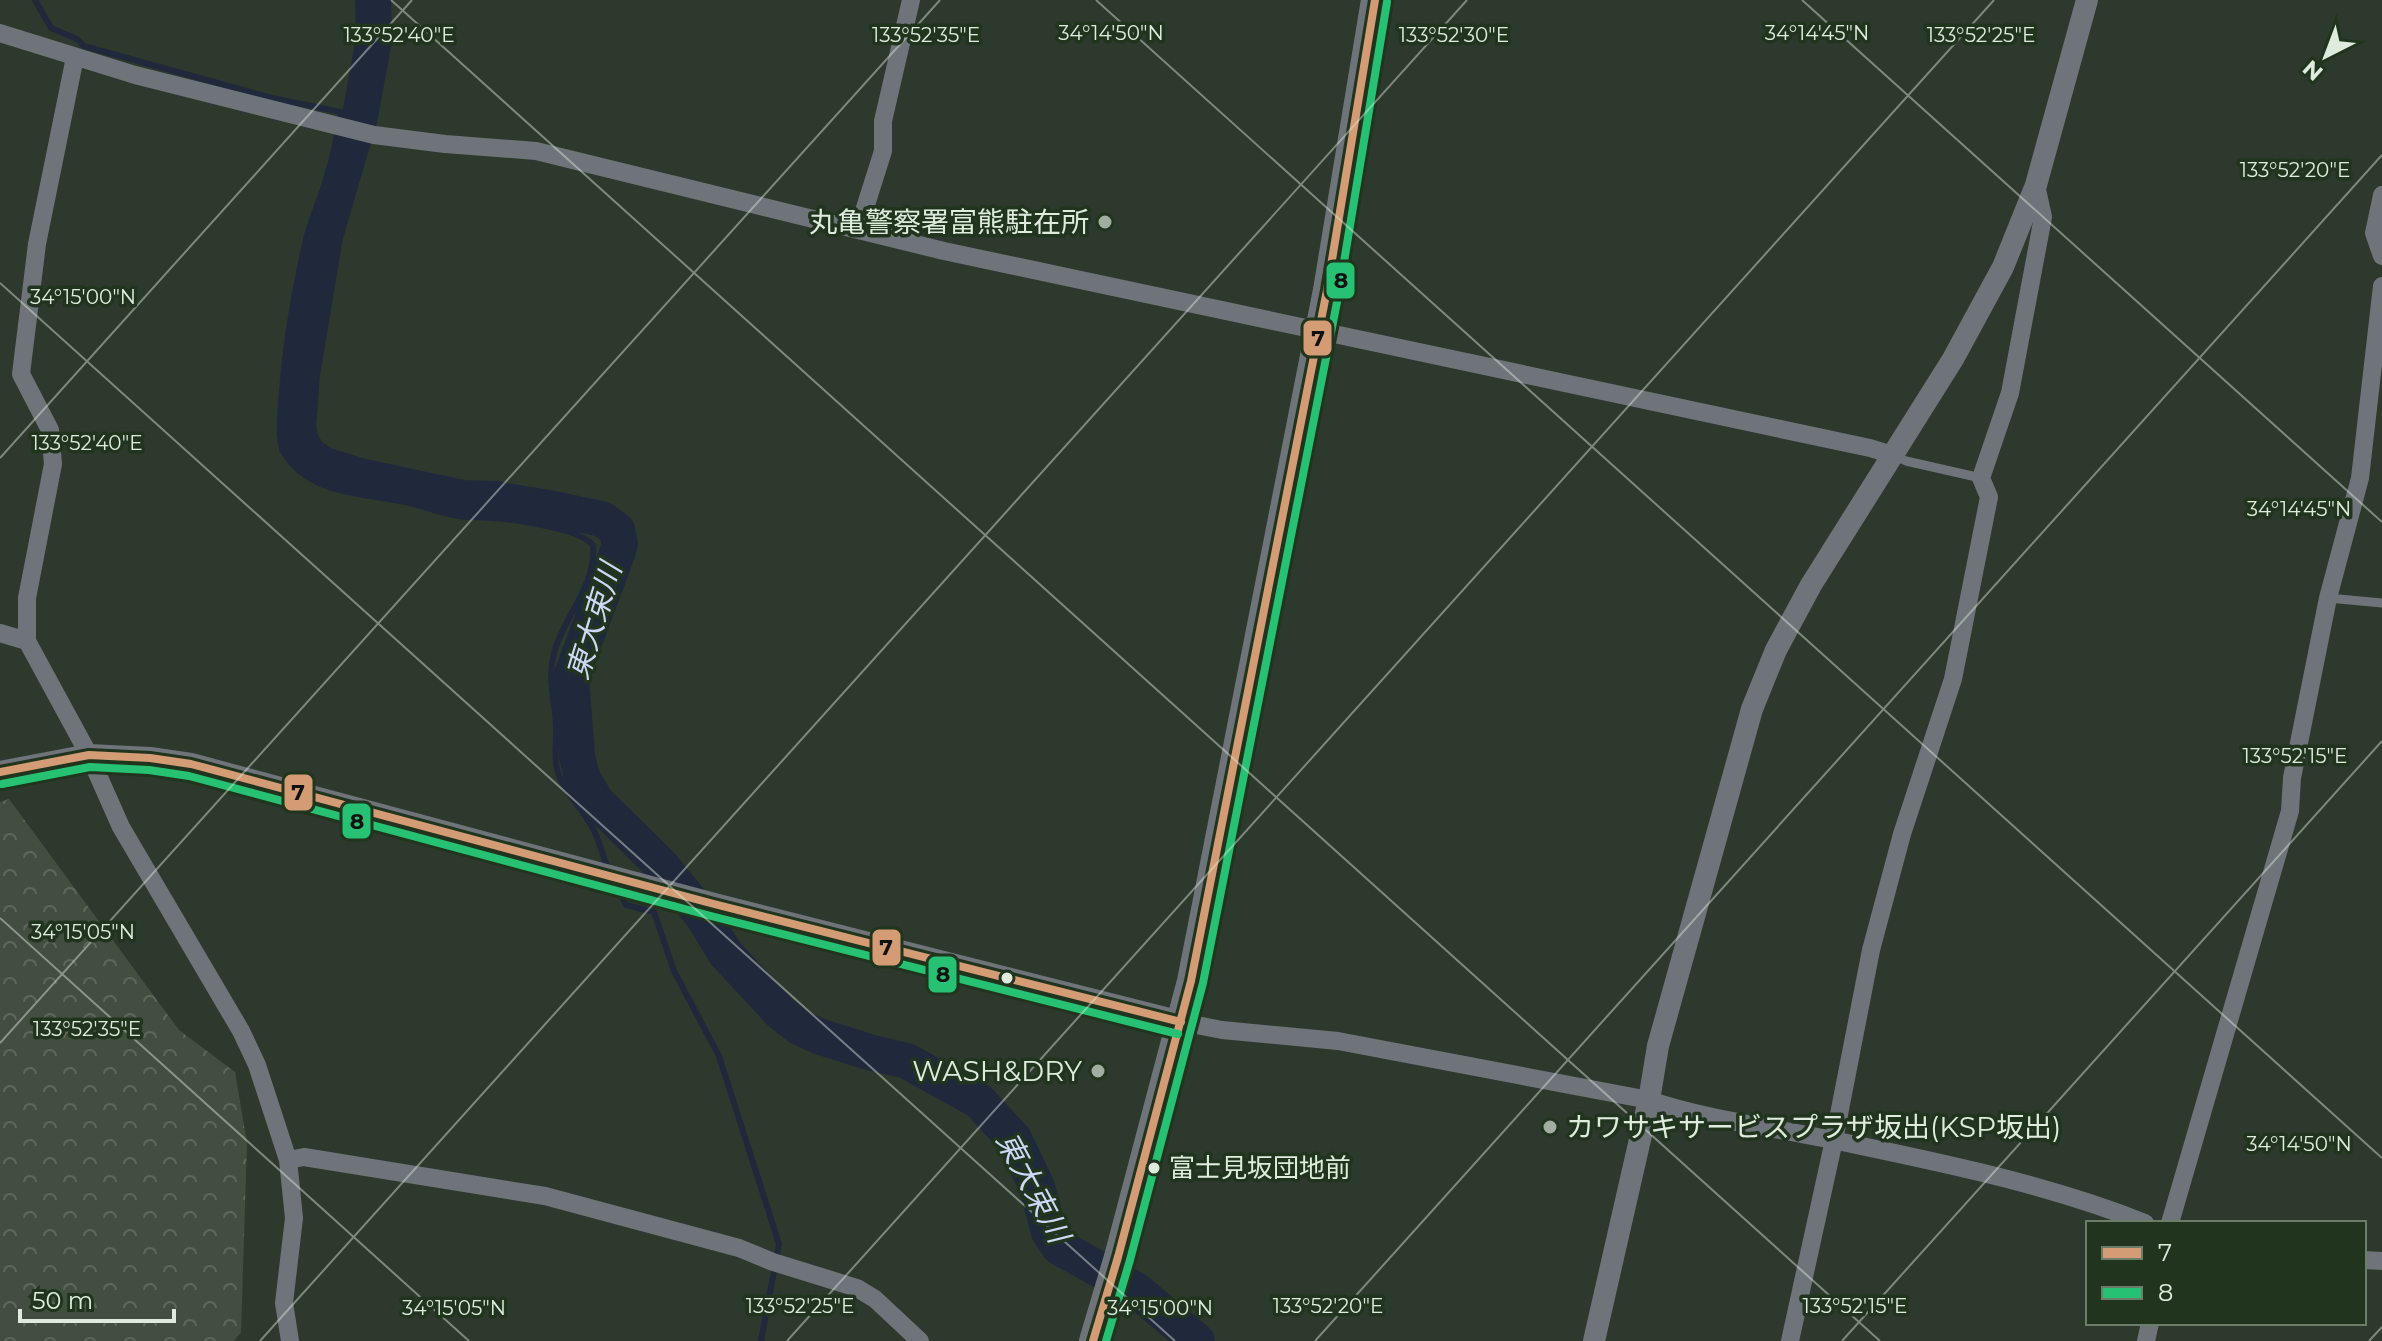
<svg xmlns="http://www.w3.org/2000/svg" width="2382" height="1341" font-family="Montserrat,'Noto Sans JP',sans-serif">
<style>
.forest{fill:url(#forest-crowns)}
.lines{fill:none;stroke-linecap:round;stroke-linejoin:round}
.stream{stroke:#20283c;stroke-width:6}
.river{stroke:#20283c;stroke-width:36}
.service{stroke:#6f747a;stroke-width:9}
.minor{stroke:#6f747a;stroke-width:18}
.tertiary{stroke:#6f747a;stroke-width:22}
.primary{stroke:#6e7479;stroke-width:28}
.bus-1-casing{stroke:#20341e;stroke-width:14}
.bus-2-casing{stroke:#20341e;stroke-width:14}
.bus-1{stroke:#d39c74;stroke-width:8}
.bus-2{stroke:#26c172;stroke-width:8}
.ticks{fill:none;stroke:#deebdd;stroke-width:2;stroke-opacity:0.45}
.poi-dot{fill:#a0ad9f;stroke:#20341e;stroke-width:3}
.bus-dot{fill:#deebdd;stroke:#20341e;stroke-width:3}
.labels{text-anchor:middle;dominant-baseline:central;stroke-width:7;stroke-linejoin:round;paint-order:stroke}
.bus-label{font-size:26px;fill:#deebdd;stroke:#20341e;text-anchor:start}
.poi-label{font-size:28px;fill:#deebdd;stroke:#20341e;text-anchor:end}
.water-label{font-size:30px;font-style:italic;fill:#cdd8f7;stroke:#20341e}
.ticks-label{font-size:20px;text-anchor:middle;fill:#deebdd;stroke:#20341e;stroke-width:7;stroke-linejoin:round;paint-order:stroke}
.line-badge{stroke:#20341e;stroke-width:3}
.pale-badge-label{font-size:22px;text-anchor:middle;font-weight:bold;fill:#111}
</style>
<defs>
<pattern id="forest-crowns" width="20" height="18" patternUnits="userSpaceOnUse" patternTransform="scale(2)"><rect width="20" height="18" fill="#424f40"/><path d="M2 6a3 3 0 1 1 6 0M12 15a3 3 0 1 1 6 0" fill="none" stroke="#5d685b"/></pattern>
</defs>
<rect width="100%" height="100%" fill="#2e392d"/>
<!-- forest -->
<path class="forest" d="M9,799L179,1030L235,1072L247,1143L241,1332L234,1341H0V802Z"/>
<g class="lines">
<!-- stream -->
<path class="stream" d="M35,0L51,28L77,39L84,46L272,98L360,116
M341,112C337,131 335,152 329,171C323,193 313,213 307,235C294,290 285,346 281,402C280,418 277,442 286,456C311,493 361,494 401,501C424,505 448,517 471,517C497,517 576,526 593,545C597,585 564,616 554,653C547,681 555,699 556,726C557,744 552,763 561,780C569,796 582,810 591,825C598,835 603,858 609,870
M282,450L301,442
M616,884L626,905L654,912L674,971L719,1056L779,1244L761,1341"/>
<!-- river -->
<path class="river" d="M373,0L374,39L360,116L325,236L302,374L298,428L301,442L309,455L324,465L360,476L463,498L495,499L554,509L602,519L617,530L620,544L614,562L571,677L577,756L582,777L596,801L660,864L702,915L726,954L780,1012L799,1027L818,1036L872,1053L907,1061L979,1101L1014,1139L1037,1187L1049,1232L1059,1247L1136,1290L1197,1341"/>
<!-- service -->
<path class="service" d="M1893,455L1906,461L1981,478
M2328,598L2382,603"/>
<!-- minor -->
<path class="minor" d="M0,33L135,75L374,135L445,144L536,151L944,251L1870,448L1893,455
M75,57L37,244L21,374L50,430L53,464L27,598V641L89,755L121,827L241,1031L257,1065L288,1160L294,1218L284,1303L290,1341
M2382,195L2374,233L2382,256
M858,230L883,151V121L911,0
M0,633L27,641
M1181,1022L1222,1030L1338,1041L1649,1100C1709,1120 1771,1127 1833,1140C1937,1162 2045,1183 2145,1223
M288,1160L304,1157L545,1196L739,1248L773,1262L857,1288L875,1299L920,1341
M2170,1223L2290,811L2292,778L2328,598L2360,478L2382,286
M2364,1260L2382,1261
M1790,1341L1834,1140L1871,950L1902,834L1953,679L1989,497L1981,478L2010,393L2043,217L2036,185
M2146,1341L2150,1323"/>
<!-- tertiary -->
<path class="tertiary" d="M0,772L89,755L150,758L191,764L714,904L1181,1022
M1594,1341L1649,1100L1658,1046L1752,709L1776,650L1811,585L1953,359L2003,267L2036,185L2087,0"/>
<!-- primary -->
<path class="primary" d="M1093,1341L1118,1257L1191,981L1327,290L1375,0"/>
<defs>
<path id="bus-1" d="M0,772L89,755L150,758L191,764L714,904L1181,1022
M1093,1341L1118,1257L1191,981L1327,290L1375,0"/>
<path id="bus-2" d="M2,784L90,767L149,770L189,776L711,916L1178,1034
M1106,1341L1130,1260L1203,983L1339,292L1387,2"/>
</defs>
<!-- bus-1 casing -->
<use href="#bus-1" class="bus-1-casing"/>
<!-- bus-2 casing -->
<use href="#bus-2" class="bus-2-casing"/>
<!-- bus-1 -->
<use href="#bus-1" class="bus-1"/>
<!-- bus-2 -->
<use href="#bus-2" class="bus-2"/>
</g>
<!-- ticks -->
<path class="ticks" d="M391,0L1880,1341M1096,0L2382,1158M1802,0L2382,522M0,283L1175,1341M0,458L412,0M0,918L469,1341M0,1043L940,0M260,1341L1467,0M787,1341L1994,0M1315,1341L2382,155M1842,1341L2382,741M2369,1341L2382,1327"/>
<!-- markers -->
<g class="poi-dot">
<circle cx="1105" cy="222" r="8"/>
<circle cx="1098" cy="1071" r="8"/>
<circle cx="1550" cy="1127" r="8"/>
</g>
<g class="bus-dot">
<circle cx="1007" cy="978" r="7"/>
<circle cx="1154" cy="1168" r="7"/>
</g>
<g class="labels">
<!-- bus labels -->
<g class="bus-label">
<text x="1169" y="1168">富士見坂団地前</text>
</g>
<!-- poi labels -->
<g class="poi-label">
<text x="1089" y="222">丸亀警察署富熊駐在所</text>
<text x="1082" y="1071">WASH&amp;DRY</text>
<text x="1566" y="1127" text-anchor="start">カワサキサービスプラザ坂出(KSP坂出)</text>
</g>
<!-- water labels -->
<g class="water-label">
<text transform="translate(594 621) rotate(-73)">東大束川</text>
<text transform="translate(1033 1187) rotate(62)">東大束川</text>
</g>
</g>
<g class="ticks-label">
<text x="1111" y="40">34°14'50"N</text>
<text x="1817" y="40">34°14'45"N</text>
<text x="926" y="42">133°52'35"E</text>
<text x="1454" y="42">133°52'30"E</text>
<text x="1981" y="42">133°52'25"E</text>
<text x="399" y="42">133°52'40"E</text>
<text x="2295" y="177">133°52'20"E</text>
<text x="83" y="304">34°15'00"N</text>
<text x="87" y="450">133°52'40"E</text>
<text x="2299" y="516">34°14'45"N</text>
<text x="2295" y="763">133°52'15"E</text>
<text x="83" y="939">34°15'05"N</text>
<text x="87" y="1036">133°52'35"E</text>
<text x="2299" y="1151">34°14'50"N</text>
<text x="800" y="1313">133°52'25"E</text>
<text x="1328" y="1313">133°52'20"E</text>
<text x="1855" y="1313">133°52'15"E</text>
<text x="454" y="1315">34°15'05"N</text>
<text x="1160" y="1315">34°15'00"N</text>
</g>
<g class="line-badge">
<rect x="1325" y="261" width="31" height="39" rx="8" fill="#26c172"/>
<rect x="1302" y="319" width="31" height="38" rx="8" fill="#d39c74"/>
<rect x="283" y="773" width="31" height="39" rx="8" fill="#d39c74"/>
<rect x="341" y="802" width="31" height="38" rx="8" fill="#26c172"/>
<rect x="871" y="928" width="31" height="39" rx="8" fill="#d39c74"/>
<rect x="927" y="955" width="31" height="39" rx="8" fill="#26c172"/>
</g>
<g class="pale-badge-label">
<text x="1341" y="288">8</text>
<text x="1318" y="346">7</text>
<text x="298" y="800">7</text>
<text x="357" y="829">8</text>
<text x="886" y="955">7</text>
<text x="943" y="982">8</text>
</g>
<!-- legend -->
<rect x="2086" y="1221" width="280" height="104" fill="#20341e" stroke="#6c7d6a" stroke-width="2"/>
<rect x="2102" y="1247" width="40" height="12" fill="#d39c74" stroke="#6c7d6a" stroke-width="2"/>
<text x="2158" y="1261" font-size="24" fill="#deebdd">7</text>
<rect x="2102" y="1287" width="40" height="12" fill="#26c172" stroke="#6c7d6a" stroke-width="2"/>
<text x="2158" y="1301" font-size="24" fill="#deebdd">8</text>
<!-- north arrow -->
<g transform="translate(2326 56) rotate(222)" stroke="#20341e" stroke-width="6" paint-order="stroke">
<path d="M0-6L14 30L0 20L-14 30Z" fill="#deebdd"/>
<text y="-12" font-size="22" font-weight="bold" text-anchor="middle" fill="#deebdd">N</text>
</g>
<!-- scale -->
<path d="M20 1309v12h154v-12" fill="none" stroke="#deebdd" stroke-width="4"/>
<text x="32" y="1309" font-size="24" fill="#deebdd" stroke="#20341e" stroke-width="6" paint-order="stroke">50 m</text>
</svg>
